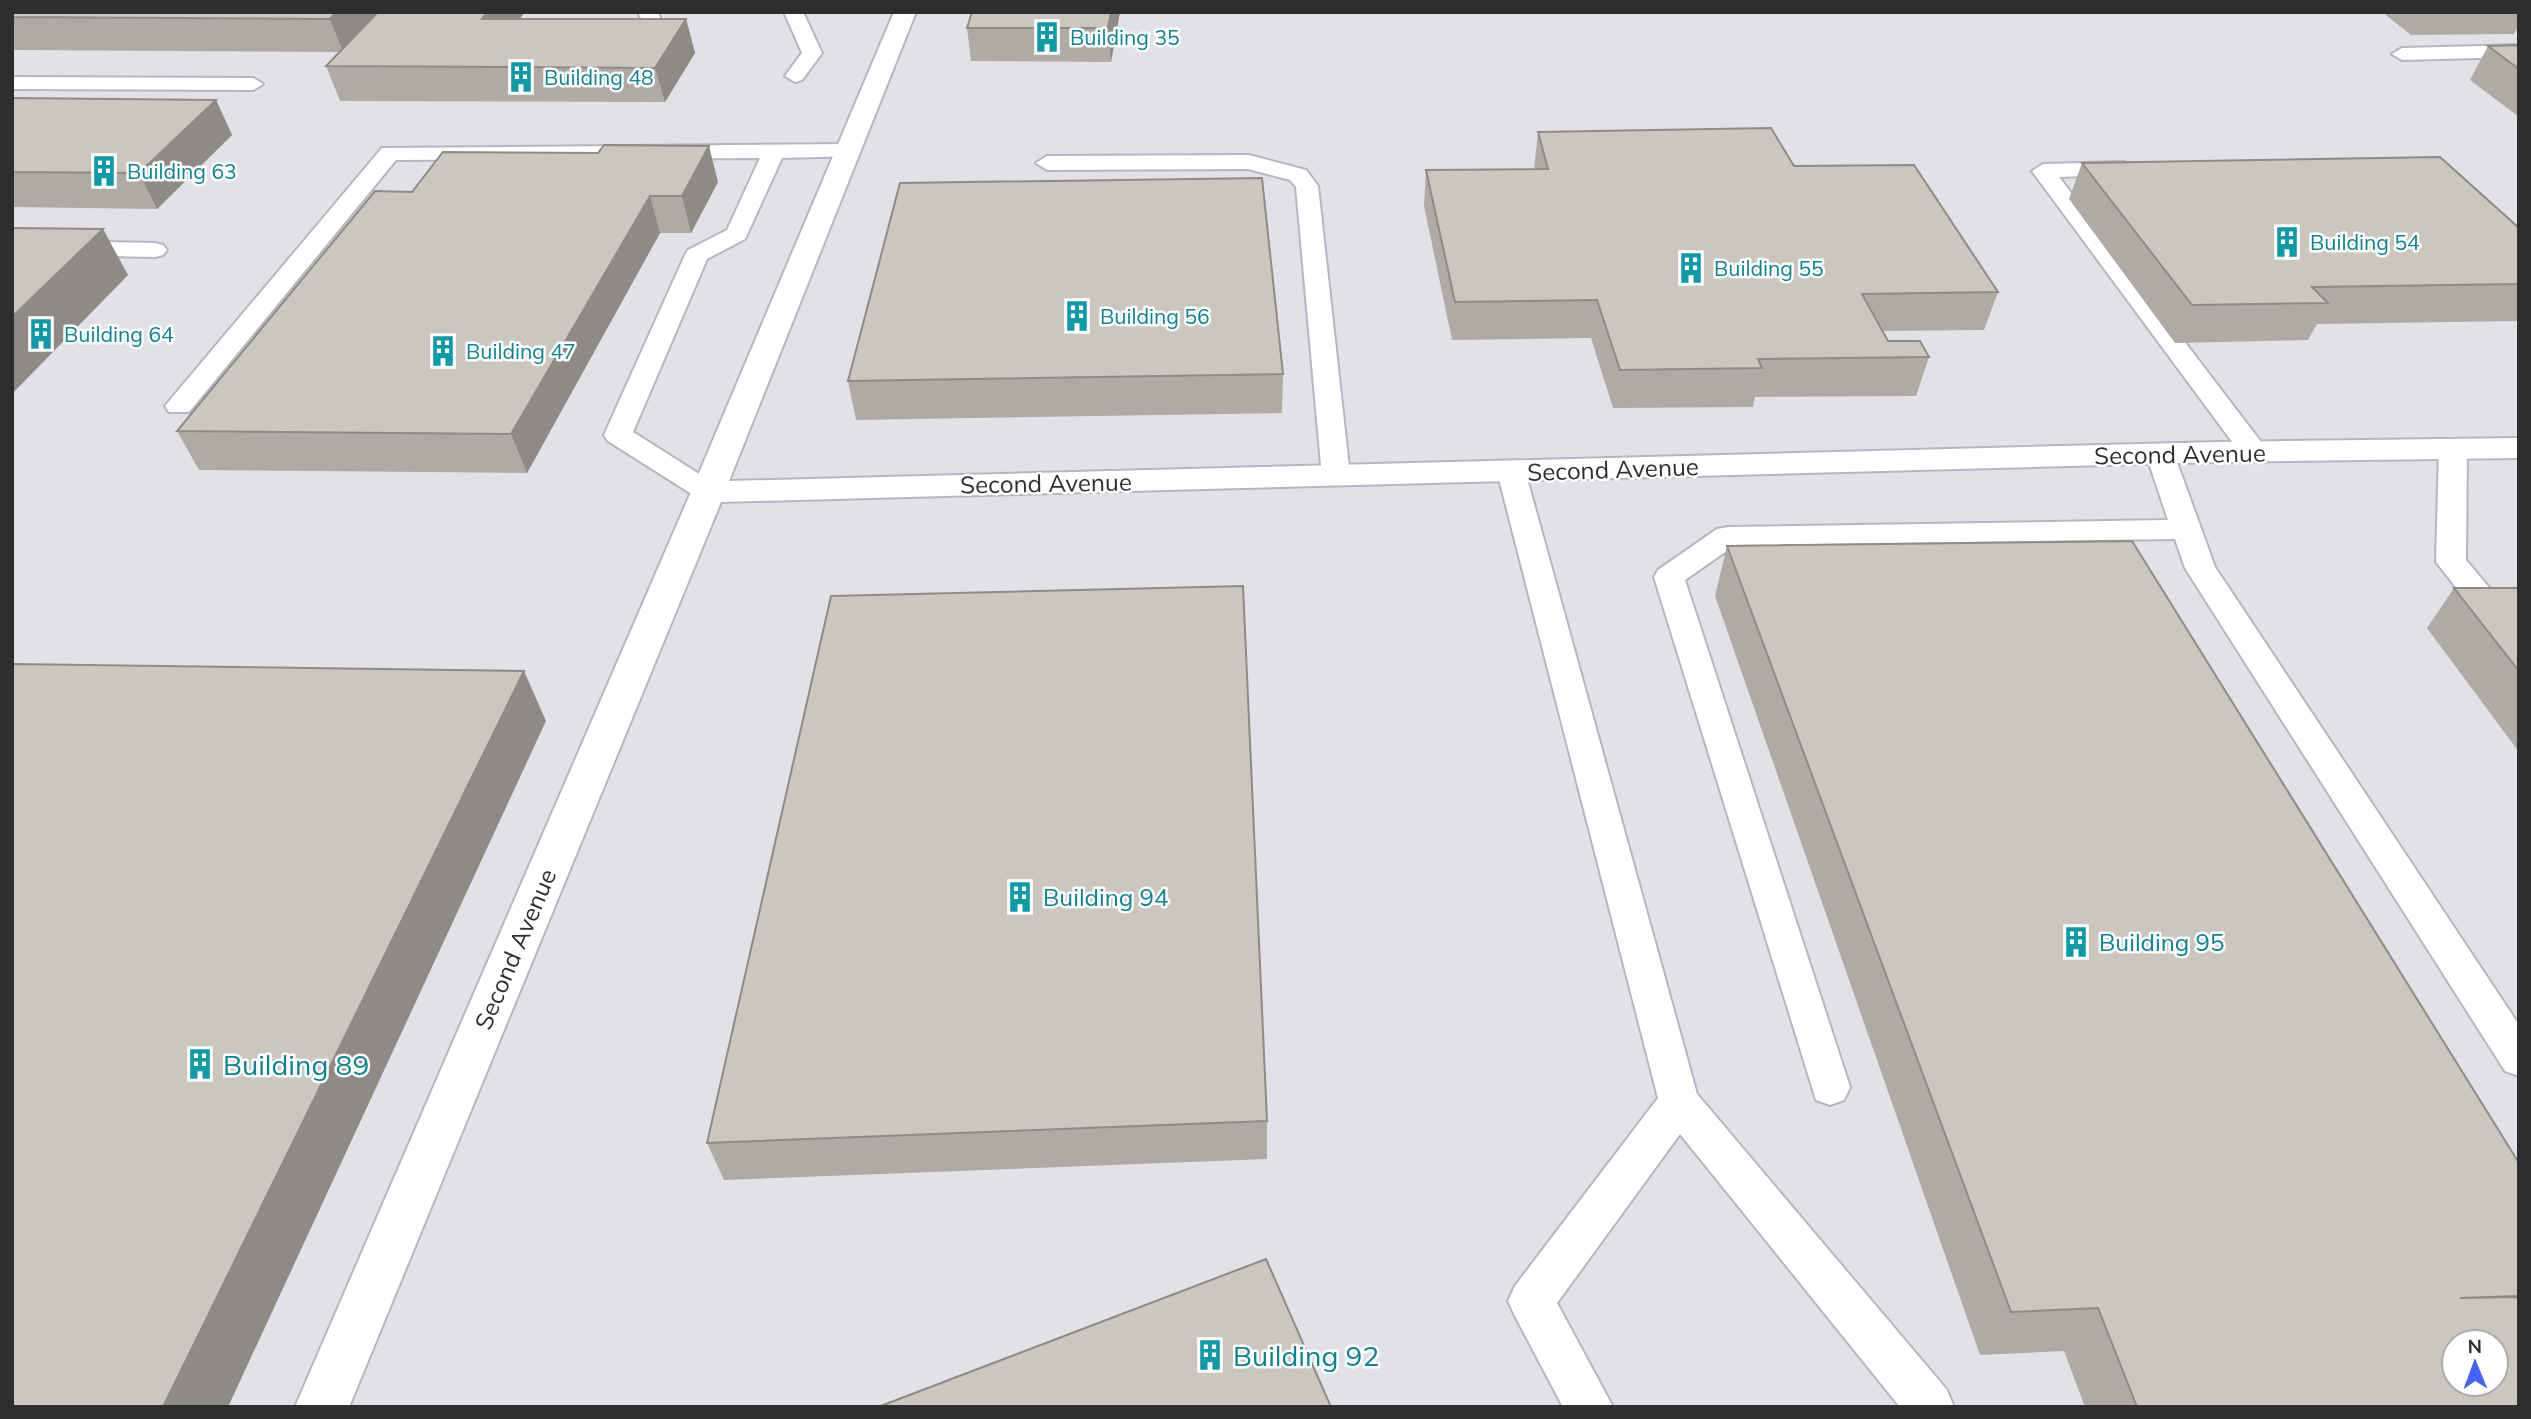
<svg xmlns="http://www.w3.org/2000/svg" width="2531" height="1419" font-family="Mulish,sans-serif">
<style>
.industrial{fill:#e3e1e8;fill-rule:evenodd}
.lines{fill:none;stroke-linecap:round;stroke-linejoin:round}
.lane-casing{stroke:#b4b7c1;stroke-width:4}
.street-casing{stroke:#b4b7c1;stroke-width:4}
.lane{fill:#fff;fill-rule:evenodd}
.street{fill:#fff;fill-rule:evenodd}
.wall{fill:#afaba4}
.shaded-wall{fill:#8e8b86}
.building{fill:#cbc7bf;stroke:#8e8b86;stroke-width:2;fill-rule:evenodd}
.labels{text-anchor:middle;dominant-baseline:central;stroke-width:5;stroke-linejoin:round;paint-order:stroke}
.far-culture-label{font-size:21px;fill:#0d838f;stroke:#fff;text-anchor:start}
.street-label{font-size:24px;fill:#2e2e2e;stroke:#fff}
.culture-label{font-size:24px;fill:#0d838f;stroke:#fff;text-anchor:start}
.near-culture-label{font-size:28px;fill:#0d838f;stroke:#fff;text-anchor:start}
</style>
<rect width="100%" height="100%" fill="#efe9e1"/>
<!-- industrial -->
<path class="industrial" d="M12,12H2519V1407H12ZM2454,1342H2496V1384H2454Z"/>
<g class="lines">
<defs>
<path id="lane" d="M638,12H658L665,30L662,34H648Z
M784,12H803L822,53L802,80L795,82L785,76L802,53Z
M2519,45V57L2402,60L2392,54L2402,48Z
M12,77L253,78L263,84L253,90L12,89Z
M848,144L856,146L859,151L856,156L782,158L745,239L707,259L633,432L718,486L722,492L718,498L708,501L698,498L608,441L604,435L685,255L688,250L727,230L760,158L396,160L189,412H169L165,406L382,148Z
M1249,155L1306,170L1318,186L1350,476L1346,482L1336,485L1326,482L1322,476L1296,187L1290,180L1248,169L1047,170L1036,163L1047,156Z
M2124,162L2135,169L2132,174L2059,177L2264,446L2268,452L2264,458L2254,460L2244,458L2032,171L2043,164Z
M12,240L155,243L163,245L167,250L163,255L155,257L12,254Z
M2453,441L2463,443L2467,449L2466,560L2519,623V656L2508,653L2436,562L2439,449L2443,443Z
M2160,446L2170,448L2174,454L2215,567L2519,1025V1076L2505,1071L2185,568L2175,539L1735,545L1685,580L1850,1087L1844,1100L1830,1105L1816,1100L1654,577L1658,570L1717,529L1728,527L2168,520L2146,454L2150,448Z
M1511,462L1521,465L1525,471L1697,1094L1947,1390L1954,1407H1900L1680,1134L1557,1303L1613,1407H1563L1515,1316L1508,1301L1515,1286L1658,1098L1497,471L1501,465Z"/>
<path id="street" d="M894,12H916L729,481L2218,442L2519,438V458L2218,462L721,502L349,1407H295L691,492Z"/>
</defs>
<!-- lane casing -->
<use href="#lane" class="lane-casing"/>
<!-- street casing -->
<use href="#street" class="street-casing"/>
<!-- lane -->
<use href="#lane" class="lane"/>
<!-- street -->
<use href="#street" class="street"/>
</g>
<!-- wall -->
<path class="wall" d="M12,12H525L520,19H686L695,53L665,102L340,101L326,66L340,52L12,50Z
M972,12H1120L1111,62L971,61L967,28Z
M2382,12H2519V26L2514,34L2411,35Z
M2519,45V117L2470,80L2488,46Z
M12,98L216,100L232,135L157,209L12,207Z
M1538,132L1794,166L1998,292L1984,330L1882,331L1888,341L1929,357L1916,396L1755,397L1753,407L1613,408L1591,338L1452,340L1424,206L1426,170L1534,169Z
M2082,163L2519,228V321L2317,324L2308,340L2175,343L2069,199Z
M718,182L691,233H660L527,473L199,470L177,431L412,192Z
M1283,374L1282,413L856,420L848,381Z
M1727,546L2519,1407H2085L2064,1351L1980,1355L1715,596Z
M2454,588H2519V752L2427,628Z
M1267,1121V1159L724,1180L707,1143Z"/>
<!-- shaded-wall -->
<path class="shaded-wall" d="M336,12H381L343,52L330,19Z
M487,12H525L493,52L482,19Z
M1111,12H1120L1111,62L1108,28Z
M686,19L695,53L665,102L655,68Z
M216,100L232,135L157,209L139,173Z
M709,146L718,182L691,233L682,196Z
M650,196L660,233L527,473L511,434Z
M103,229L128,275L12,394V317Z
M524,671L546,721L228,1407H163Z"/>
<!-- building -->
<path class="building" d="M12,12H336L330,19L12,17Z
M378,12H487L482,19H686L655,68L326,66Z
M972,12H1111L1108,28H967Z
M2519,45V69L2488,46Z
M12,98L216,100L139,173L12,172Z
M1771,128L1794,166L1914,165L1998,292L1862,294L1888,341H1920L1929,357L1758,359L1762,368L1620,370L1597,300L1455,302L1426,170L1548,169L1538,132Z
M604,145L709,146L682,196H650L511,434L177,431L375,191L412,192L443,152L598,153Z
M2440,157L2519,228V284L2312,287L2328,303L2192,305L2082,163Z
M1262,178L1283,374L848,381L900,183Z
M12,228L103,229L12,317Z
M2132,541L2519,1163V1296L2460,1298L2519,1297V1407H2137L2098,1308L2011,1312L1727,546ZM2454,1342H2496V1384H2454Z
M1243,586L1267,1121L707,1143L831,596Z
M2454,588H2519V671Z
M12,664L524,671L163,1407H12Z
M1266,1259L1331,1407H878Z"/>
<!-- icons -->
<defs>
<symbol id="building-bare" viewBox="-9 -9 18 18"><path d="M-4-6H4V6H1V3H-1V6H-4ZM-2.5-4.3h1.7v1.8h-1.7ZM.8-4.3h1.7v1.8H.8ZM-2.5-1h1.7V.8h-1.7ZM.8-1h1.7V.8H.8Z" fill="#0f9aa8" stroke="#fff" stroke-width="2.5" paint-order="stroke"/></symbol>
</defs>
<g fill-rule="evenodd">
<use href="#building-bare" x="1025" y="15" width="44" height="44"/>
<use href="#building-bare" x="499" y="55" width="44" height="44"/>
<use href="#building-bare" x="82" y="149" width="44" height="44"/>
<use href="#building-bare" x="2265" y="220" width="44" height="44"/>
<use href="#building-bare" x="1669" y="246" width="44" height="44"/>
<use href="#building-bare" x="1055" y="294" width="44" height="44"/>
<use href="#building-bare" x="19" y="312" width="44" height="44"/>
<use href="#building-bare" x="421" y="329" width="44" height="44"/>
<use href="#building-bare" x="998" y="875" width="44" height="44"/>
<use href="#building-bare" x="2054" y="920" width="44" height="44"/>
<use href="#building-bare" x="178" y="1042" width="44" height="44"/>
<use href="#building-bare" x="1188" y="1333" width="44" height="44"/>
</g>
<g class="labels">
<!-- far-culture labels -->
<g class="far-culture-label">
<text x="1070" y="37">Building 35</text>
<text x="544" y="77">Building 48</text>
<text x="127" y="171">Building 63</text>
<text x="2310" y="242">Building 54</text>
<text x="1714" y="268">Building 55</text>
<text x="1100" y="316">Building 56</text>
<text x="64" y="334">Building 64</text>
<text x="466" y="351">Building 47</text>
</g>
<!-- street labels -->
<g class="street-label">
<text transform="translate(2180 454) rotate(-1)">Second Avenue</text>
<text transform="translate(1613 469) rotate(-2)">Second Avenue</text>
<text transform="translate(1046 483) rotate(-1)">Second Avenue</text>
<text transform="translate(515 949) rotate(-67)">Second Avenue</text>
</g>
<!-- culture labels -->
<g class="culture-label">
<text x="1043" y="897">Building 94</text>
<text x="2099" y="942">Building 95</text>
</g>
<!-- near-culture labels -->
<g class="near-culture-label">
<text x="223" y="1064">Building 89</text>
<text x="1233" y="1355">Building 92</text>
</g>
</g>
<!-- border -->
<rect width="2531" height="1419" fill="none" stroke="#2e2e2e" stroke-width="28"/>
<!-- north arrow -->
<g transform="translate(2475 1363) rotate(359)"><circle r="33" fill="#ffffff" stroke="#ababab" stroke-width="2"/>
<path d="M0-5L12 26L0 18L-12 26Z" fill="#4264fb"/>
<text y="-10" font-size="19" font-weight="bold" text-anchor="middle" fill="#2e2e2e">N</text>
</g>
</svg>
